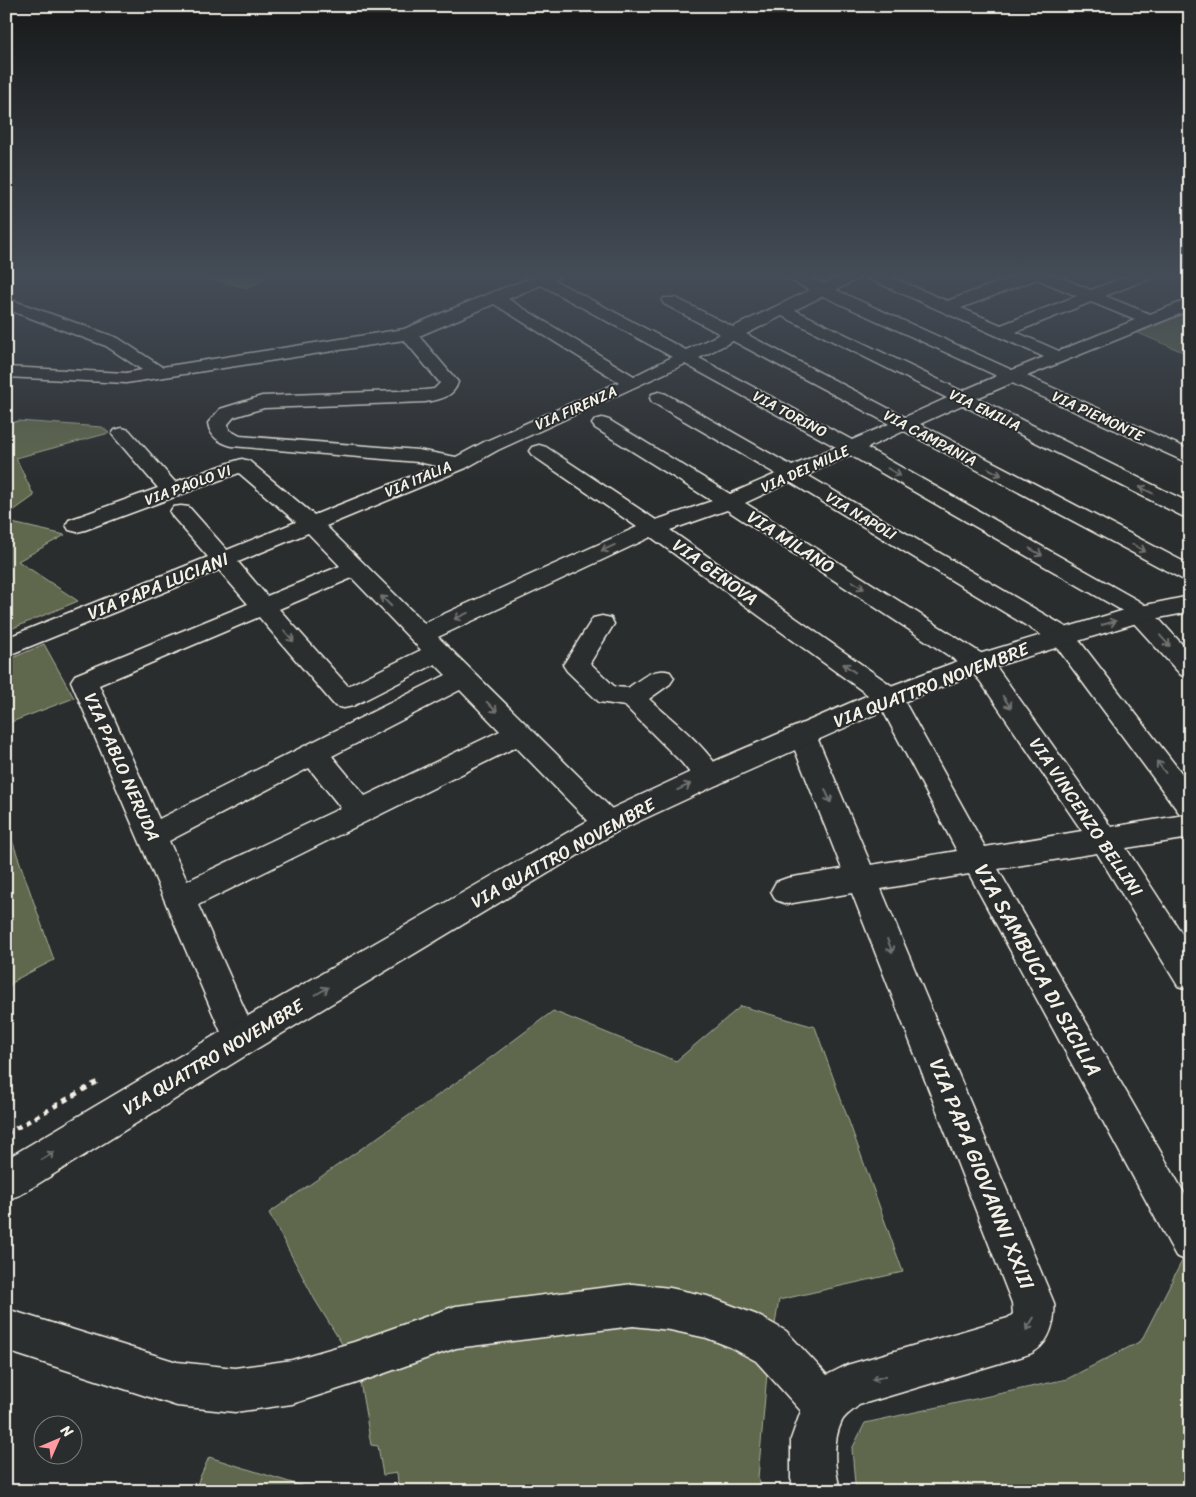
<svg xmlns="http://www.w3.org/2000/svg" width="1196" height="1497" font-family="Sriracha,sans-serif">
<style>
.green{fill:#5e674d;stroke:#a9ac9a}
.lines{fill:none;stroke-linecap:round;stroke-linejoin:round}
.minor-casing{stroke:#f4f1e8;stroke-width:3}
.tertiary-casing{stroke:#f4f1e8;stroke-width:3}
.path{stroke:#f4f1e8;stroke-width:4.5;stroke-dasharray:5.5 5.5;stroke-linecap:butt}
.minor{fill:#2a2d2e;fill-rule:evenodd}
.tertiary{fill:#2a2d2e;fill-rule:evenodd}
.oneway{stroke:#71726f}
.labels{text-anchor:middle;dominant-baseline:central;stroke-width:4;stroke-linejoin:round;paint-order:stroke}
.far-street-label{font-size:15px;fill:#f4f1e8;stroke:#2a2d2e}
.street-label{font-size:18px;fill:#f4f1e8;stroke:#2a2d2e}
.near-street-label{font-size:21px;fill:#f4f1e8;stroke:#2a2d2e}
</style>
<rect width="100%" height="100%" fill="#2a2d2e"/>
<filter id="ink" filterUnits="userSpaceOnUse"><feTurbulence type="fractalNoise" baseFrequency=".02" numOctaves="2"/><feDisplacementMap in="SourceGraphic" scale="10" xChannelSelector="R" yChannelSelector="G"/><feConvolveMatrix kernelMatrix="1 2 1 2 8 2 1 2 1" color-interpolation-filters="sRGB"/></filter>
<g filter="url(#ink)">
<!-- green -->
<path class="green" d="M189,274H272L248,288Z
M1190,311V355L1138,333Z
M18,421L102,427L109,433L16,458L34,496L6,516V425Z
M6,517L12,523L65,535L18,561L78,601L6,631Z
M44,644L74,698L6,724V661Z
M6,823L54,960L17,979L6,989Z
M741,1006L815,1027L903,1272L779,1300L767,1373L758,1478L763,1491H399L397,1473L383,1475L378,1446L371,1445L358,1370L315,1300L269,1213L474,1070L553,1011L676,1061Z
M1183,1259L1190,1271V1491H858L855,1484L852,1449L865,1423L1067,1379L1141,1341Z
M209,1457L318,1491H194Z"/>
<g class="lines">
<defs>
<path id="minor" d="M541,274H562L554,280L686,350L720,334L664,304L662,301L664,298H676L733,327L810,290L783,277L781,274H802L823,284L843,274H863L861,277L836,290L1012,370L1044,357L865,277L863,274H884L947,301L1021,274H1052L1091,290L1133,274H1155L1153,277L1105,296L1150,314L1190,299V310L1027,376L1190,450V464L1012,383L977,398L1190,503V517L1182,516L962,405L920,424L1190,565V581L1182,579L904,431L867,448L1137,600L1149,608L1190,653V678L1181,675L1131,620L1121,610L850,455L807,475L1071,630L1190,784V838L1126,848L1190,946V990L1178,986L1097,853L998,869L1190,1203V1262L1176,1256L969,874L881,889L1054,1303C1056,1319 1050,1342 1035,1351C1031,1354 1025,1355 1020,1357L859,1405C854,1410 845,1415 842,1421C832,1441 834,1471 841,1491H795L791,1479V1439L801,1411L756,1361L730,1347L707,1338L670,1330L633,1326L456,1348L354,1384L292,1404L235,1412L177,1406L13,1353L6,1356V1314L13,1311L177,1362L235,1368L292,1360L354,1342L456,1306L633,1284L670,1288L707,1296L757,1315L786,1331L827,1375L847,1365L1008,1318L1013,1314L1012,1303L852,893L787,904L776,900L771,891L776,882L787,878L842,869L789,735L793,728L803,725L813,728L871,865L957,851L879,703L651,537L438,637L618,815L623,823L618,831L608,835L598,831L516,747L198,905L258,1039L253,1051L241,1055L229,1051L71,681L75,675L248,604L219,570L6,656V638L208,557L173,517L170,512L173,507L181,506L189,507L227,550L296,522L239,473L85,530L77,532L69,530L66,525L69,520L158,488L115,438L112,434L115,430L122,428L129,430L175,482L235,461L242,459L249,461L314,515L437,466L418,462L232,446C220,443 210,437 208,423L220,409L262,396L425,390L434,389L440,383L404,340L126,383L6,377V367L126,373L142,370L106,346L6,309V298L118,338L162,367L404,329L488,294ZM1037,279L1077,296L1001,325L961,308ZM541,285L672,357L634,376L508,299ZM823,296L997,376L962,391L795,310ZM1091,302L1135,320L1059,351L1016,332ZM494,304L619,382L484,442L456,457L418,450L240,436L229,430L228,424L234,417L264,408L425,402C439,400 454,397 458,382L419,336ZM782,316L947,398L905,417L746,334ZM733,341L889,424L852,440L699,358ZM685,364L836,447L792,466L666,394L659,392L652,394L650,398L652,402L776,474L730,494L609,420L602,418L595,420L592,424L595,428L712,501L656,520L546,447L539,445L532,447L529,451L532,455L637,527L424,623L326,526L466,468L498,450ZM790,482L1053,642L1180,814L1184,815L1111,827L998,669L987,657L745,503ZM727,510L969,669L980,681L1082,831L985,847L898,690L670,530ZM308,533L340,566L267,596L238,562ZM352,578L421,650L348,686L279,609ZM259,617L335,706L344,708L353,706L435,664L446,675L159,819L99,685ZM460,690L500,731L365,796L332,756ZM309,768L341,808L187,881L169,841Z
M602,616L611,618L614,624L590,663L615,687L628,688C641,679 653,667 670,672L674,678L670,684L649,699C674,722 707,746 723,776L719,784L709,787L699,784L682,763L625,706L599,702L567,671L563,665L567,659L593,618Z"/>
<path id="tertiary" d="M1190,596V612L1143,621L987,669L898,704L719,784L618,831L253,1051L20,1195L6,1200V1159L229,1027L598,815L699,768L880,690L969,657L1131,608Z"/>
</defs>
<!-- minor casing -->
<use href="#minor" class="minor-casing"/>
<!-- tertiary casing -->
<use href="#tertiary" class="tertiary-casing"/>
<!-- path -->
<path class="path" d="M6,1134L97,1082"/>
<!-- minor -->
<use href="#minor" class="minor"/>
<!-- tertiary -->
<use href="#tertiary" class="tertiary"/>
</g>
<!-- one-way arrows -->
<defs><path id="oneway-shaft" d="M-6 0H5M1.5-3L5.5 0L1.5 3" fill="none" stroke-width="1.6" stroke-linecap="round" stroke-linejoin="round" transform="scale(1.25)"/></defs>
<g class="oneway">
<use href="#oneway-shaft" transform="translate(894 472) rotate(30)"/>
<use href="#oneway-shaft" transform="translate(995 472) rotate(28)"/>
<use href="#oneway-shaft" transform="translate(1146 490) rotate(-154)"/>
<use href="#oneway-shaft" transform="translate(608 548) rotate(155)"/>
<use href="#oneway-shaft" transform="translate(1139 548) rotate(28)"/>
<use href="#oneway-shaft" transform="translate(1036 552) rotate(30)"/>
<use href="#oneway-shaft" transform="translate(858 585) rotate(33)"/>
<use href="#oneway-shaft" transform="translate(386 601) rotate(-135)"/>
<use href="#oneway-shaft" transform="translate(461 616) rotate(155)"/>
<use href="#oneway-shaft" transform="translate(1109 623) rotate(-16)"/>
<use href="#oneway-shaft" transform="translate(289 636) rotate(49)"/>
<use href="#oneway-shaft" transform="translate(1165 641) rotate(48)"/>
<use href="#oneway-shaft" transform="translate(849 668) rotate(-144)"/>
<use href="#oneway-shaft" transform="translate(1007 702) rotate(55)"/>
<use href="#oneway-shaft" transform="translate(492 707) rotate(45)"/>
<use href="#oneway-shaft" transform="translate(1161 767) rotate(-127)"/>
<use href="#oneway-shaft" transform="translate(684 787) rotate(-25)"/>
<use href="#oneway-shaft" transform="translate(828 796) rotate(67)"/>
<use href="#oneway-shaft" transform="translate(890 946) rotate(68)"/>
<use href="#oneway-shaft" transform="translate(322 991) rotate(-30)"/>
<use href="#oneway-shaft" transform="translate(48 1156) rotate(-31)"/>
<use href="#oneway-shaft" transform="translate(1030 1324) rotate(121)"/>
<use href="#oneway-shaft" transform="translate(879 1378) rotate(163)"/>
</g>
</g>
<!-- sky -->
<linearGradient id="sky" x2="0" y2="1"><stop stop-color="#171919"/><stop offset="0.57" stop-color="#444c57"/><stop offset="1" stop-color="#444c57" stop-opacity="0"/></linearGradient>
<rect width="1196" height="484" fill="url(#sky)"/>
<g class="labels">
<!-- far-street labels -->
<g class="far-street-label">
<text transform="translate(576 408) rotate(-24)">VIA FIRENZA</text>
<text transform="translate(985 410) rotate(26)">VIA EMILIA</text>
<text transform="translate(790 414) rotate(28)">VIA TORINO</text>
<text transform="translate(1098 416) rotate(25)">VIA PIEMONTE</text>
<text transform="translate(930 438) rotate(28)">VIA CAMPANIA</text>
<text transform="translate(805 469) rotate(-24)">VIA DEI MILLE</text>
<text transform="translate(418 479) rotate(-23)">VIA ITALIA</text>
<text transform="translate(188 485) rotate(-20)">VIA PAOLO VI</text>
<text transform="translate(861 516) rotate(31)">VIA NAPOLI</text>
</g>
<!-- street labels -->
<g class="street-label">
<text transform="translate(791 542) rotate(33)">VIA MILANO</text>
<text transform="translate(715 572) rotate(36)">VIA GENOVA</text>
<text transform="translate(158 586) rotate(-22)">VIA PAPA LUCIANI</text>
<text transform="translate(931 685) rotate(-21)">VIA QUATTRO NOVEMBRE</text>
<text transform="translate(122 767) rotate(66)">VIA PABLO NERUDA</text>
<text transform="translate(1086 817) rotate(56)">VIA VINCENZO BELLINI</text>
<text transform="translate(563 853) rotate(-29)">VIA QUATTRO NOVEMBRE</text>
<text transform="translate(213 1057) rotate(-31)">VIA QUATTRO NOVEMBRE</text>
</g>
<!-- near-street labels -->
<g class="near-street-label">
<text transform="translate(1038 970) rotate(61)">VIA SAMBUCA DI SICILIA</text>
<text transform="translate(982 1174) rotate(68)">VIA PAPA GIOVANNI XXIII</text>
</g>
</g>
<!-- margin -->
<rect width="1196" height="1497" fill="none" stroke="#2a2d2e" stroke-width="25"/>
<rect x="12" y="12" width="1171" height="1472" fill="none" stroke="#f4f1e8" stroke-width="2" filter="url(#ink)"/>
<!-- north arrow -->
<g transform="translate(58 1440) rotate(45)"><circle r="24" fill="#2a2d2e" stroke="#7b7b78"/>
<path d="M0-4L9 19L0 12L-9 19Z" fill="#ff9aa2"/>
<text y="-8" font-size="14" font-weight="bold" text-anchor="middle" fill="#f4f1e8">N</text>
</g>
</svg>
